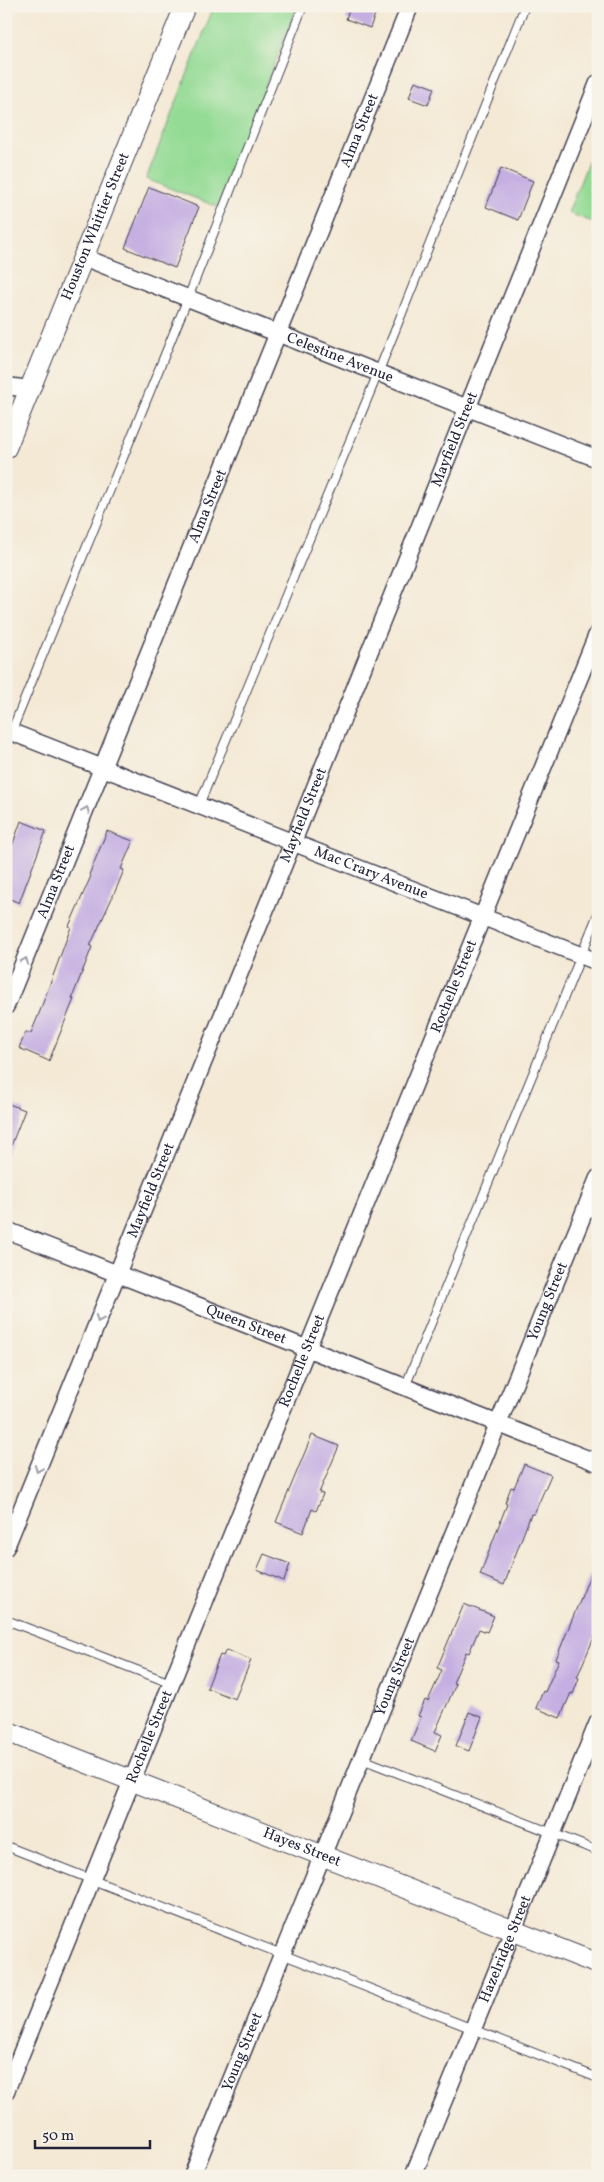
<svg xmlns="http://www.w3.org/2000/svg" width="604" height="2182" font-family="Vollkorn,serif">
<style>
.green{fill:#94db95;stroke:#5b7e68}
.building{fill:#c5aee2}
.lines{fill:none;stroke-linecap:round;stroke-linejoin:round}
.service-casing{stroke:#424052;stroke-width:10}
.minor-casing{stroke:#424052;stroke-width:19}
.tertiary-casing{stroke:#424052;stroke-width:22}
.service{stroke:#fff;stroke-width:8}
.minor{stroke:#fff;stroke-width:16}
.tertiary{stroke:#fff;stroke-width:20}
.oneway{stroke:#9c9ca7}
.labels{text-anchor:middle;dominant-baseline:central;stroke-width:4;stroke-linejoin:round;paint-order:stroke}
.street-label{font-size:15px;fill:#22223b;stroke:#f7f3e8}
</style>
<rect width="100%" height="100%" fill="#f7f3e8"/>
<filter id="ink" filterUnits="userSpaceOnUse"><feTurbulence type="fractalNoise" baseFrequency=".02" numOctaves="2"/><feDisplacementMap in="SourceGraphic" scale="10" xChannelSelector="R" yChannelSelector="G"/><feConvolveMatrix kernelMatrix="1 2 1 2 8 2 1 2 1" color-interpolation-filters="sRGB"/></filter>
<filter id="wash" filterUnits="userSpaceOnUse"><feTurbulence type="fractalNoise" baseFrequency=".0096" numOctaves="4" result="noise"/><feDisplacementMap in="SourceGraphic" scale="20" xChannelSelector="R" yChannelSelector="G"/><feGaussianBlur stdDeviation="1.12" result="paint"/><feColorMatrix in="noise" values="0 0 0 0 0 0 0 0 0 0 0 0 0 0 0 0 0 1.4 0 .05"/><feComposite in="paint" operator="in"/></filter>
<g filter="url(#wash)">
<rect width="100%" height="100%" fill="#f4e9d5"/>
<!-- green -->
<path class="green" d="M214,6H297L218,207L146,179Z
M598,137V224L568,213Z"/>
<g id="blocks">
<!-- building -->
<path class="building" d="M350,6H378L370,28L346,19Z
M415,81L434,88L428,105L409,98Z
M501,168L533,181L518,220L486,207Z
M149,187L199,207L175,268L125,248Z
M21,821L46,831L19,903L6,897V863Z
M107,831L133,841L121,869L124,870L117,887L90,946L92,947L72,998L74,999L49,1061L19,1048L26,1032L31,1033L40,1011L71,927L69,926L91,876L89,875Z
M6,1103L25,1110L7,1156L6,1155Z
M312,1435L339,1446L319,1493L323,1494L316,1511L312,1509L303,1533L276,1522Z
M524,1464L551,1475L534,1514H531L504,1585L480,1575L507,1504L505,1503L511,1487L514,1488Z
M264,1554L290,1564L284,1581L257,1570Z
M597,1558L598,1628L577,1677L579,1678L573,1694L571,1693L560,1718L536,1708L543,1691L545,1692L559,1660L556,1659Z
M464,1604L494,1616L487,1632L479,1629L469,1653L466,1652L453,1683L456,1684L435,1732L442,1735L435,1751L411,1741L421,1717L418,1716L425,1700L428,1701L442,1670L437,1668Z
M226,1650L251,1660L235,1699L207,1688L220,1655L223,1656Z
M469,1712L482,1717L469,1751L456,1746Z"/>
</g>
</g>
<g filter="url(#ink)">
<use href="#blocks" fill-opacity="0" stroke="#424052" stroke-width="1"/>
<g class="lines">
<defs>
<path id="service" d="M6,745L188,298L303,6
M199,805L378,373L525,6
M405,1387L598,914
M6,1620L173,1684
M362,1759L598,1851
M6,1846L598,2078"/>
<g id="minor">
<path id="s1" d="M83,257L598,459"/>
<path d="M6,386L30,389"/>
<path id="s2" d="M6,730L598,962"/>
<path id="s3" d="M6,1006L410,6"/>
<path id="s4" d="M6,1230L598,1463"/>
<path id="s5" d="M6,1547L293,842L598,83"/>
<path id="s6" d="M6,2091L598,632"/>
<path id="s7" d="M192,2176L598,1178"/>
<path id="s8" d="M413,2176L598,1722"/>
</g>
<g id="tertiary">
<path id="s9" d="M6,448L185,6"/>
<path id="s10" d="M6,1731L598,1964"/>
</g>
</defs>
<!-- service casing -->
<use href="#service" class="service-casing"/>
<!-- minor casing -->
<use href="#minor" class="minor-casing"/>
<!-- tertiary casing -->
<use href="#tertiary" class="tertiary-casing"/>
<!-- service -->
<use href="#service" class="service"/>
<!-- minor -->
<use href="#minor" class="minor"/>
<!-- tertiary -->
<use href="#tertiary" class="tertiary"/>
</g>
<!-- one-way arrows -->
<defs><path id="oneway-chevron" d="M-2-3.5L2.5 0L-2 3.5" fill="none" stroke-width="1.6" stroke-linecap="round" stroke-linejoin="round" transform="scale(1.25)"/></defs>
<g class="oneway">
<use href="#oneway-chevron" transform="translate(86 810) rotate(-68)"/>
<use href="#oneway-chevron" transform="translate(25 961) rotate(-68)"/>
<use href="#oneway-chevron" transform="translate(99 1319) rotate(112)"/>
<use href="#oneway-chevron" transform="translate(38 1469) rotate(112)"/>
</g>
</g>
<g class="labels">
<!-- street labels -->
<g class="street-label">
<text stroke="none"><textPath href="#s3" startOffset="944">Alma Street</textPath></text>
<text stroke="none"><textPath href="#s9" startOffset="239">Houston Whittier Street</textPath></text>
<text stroke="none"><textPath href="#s1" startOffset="276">Celestine Avenue</textPath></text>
<text stroke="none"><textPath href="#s5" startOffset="1195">Mayfield Street</textPath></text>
<text stroke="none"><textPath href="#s3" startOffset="539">Alma Street</textPath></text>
<text stroke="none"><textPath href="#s5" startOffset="790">Mayfield Street</textPath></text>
<text stroke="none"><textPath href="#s2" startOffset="392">Mac Crary Avenue</textPath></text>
<text stroke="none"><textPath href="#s3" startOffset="134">Alma Street</textPath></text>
<text stroke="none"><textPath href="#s6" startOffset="1192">Rochelle Street</textPath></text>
<text stroke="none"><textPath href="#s5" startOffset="385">Mayfield Street</textPath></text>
<text stroke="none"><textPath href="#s7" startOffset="944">Young Street</textPath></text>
<text stroke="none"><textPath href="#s4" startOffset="258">Queen Street</textPath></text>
<text stroke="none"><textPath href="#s6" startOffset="788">Rochelle Street</textPath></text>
<text stroke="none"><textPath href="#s7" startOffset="539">Young Street</textPath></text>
<text stroke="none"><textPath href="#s6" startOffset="382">Rochelle Street</textPath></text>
<text stroke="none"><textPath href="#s10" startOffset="318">Hayes Street</textPath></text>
<text stroke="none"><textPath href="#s8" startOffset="245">Hazelridge Street</textPath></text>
<text stroke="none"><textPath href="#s7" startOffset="134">Young Street</textPath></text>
</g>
</g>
<!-- margin -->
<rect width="604" height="2182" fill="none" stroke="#f7f3e8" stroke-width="25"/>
<!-- scale -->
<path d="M35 2140v8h115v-8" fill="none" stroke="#22223b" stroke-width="2.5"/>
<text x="42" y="2140" font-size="15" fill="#22223b" stroke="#f7f3e8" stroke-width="4" paint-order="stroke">50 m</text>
</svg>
